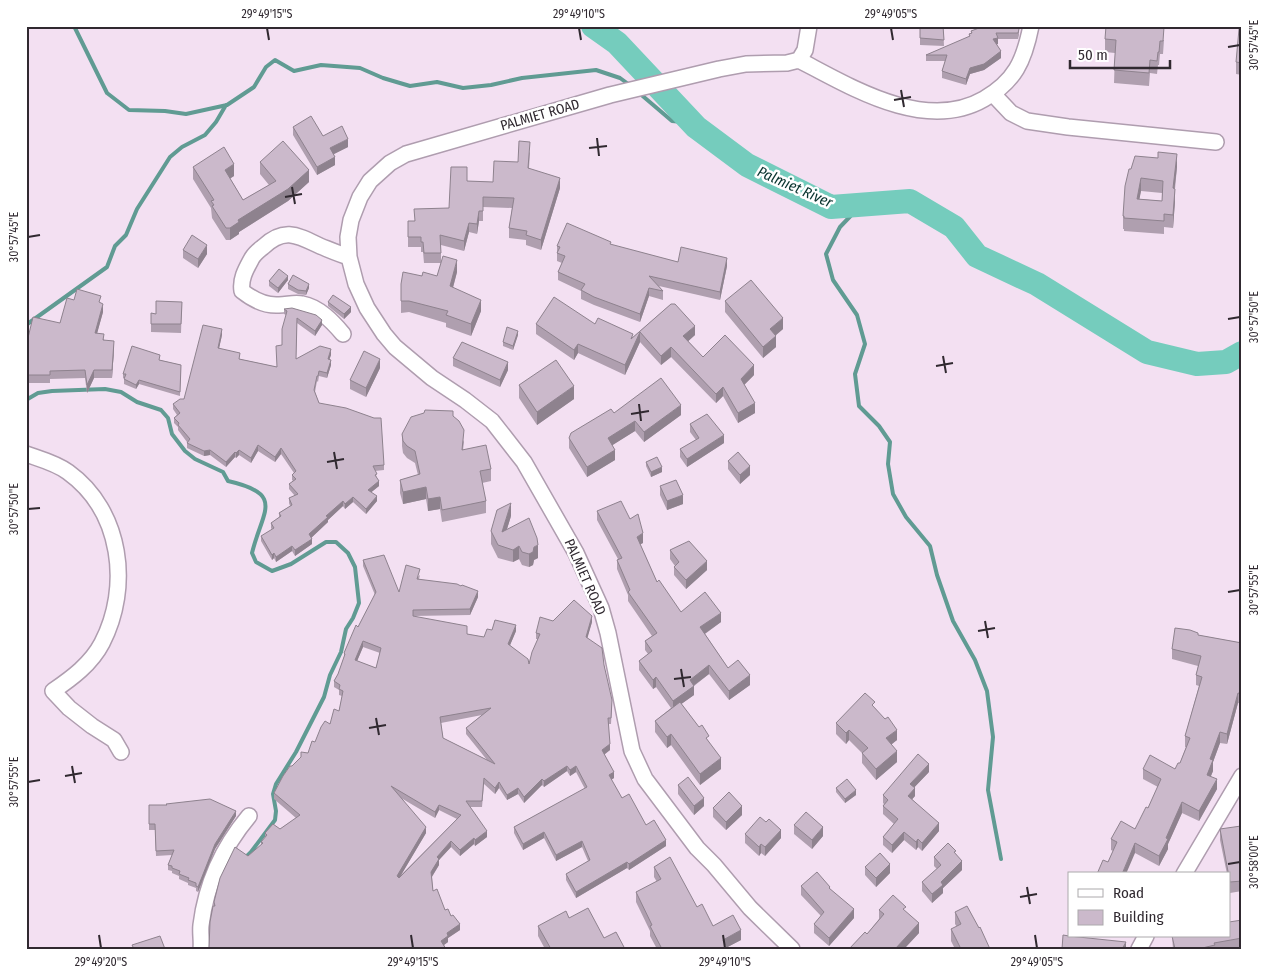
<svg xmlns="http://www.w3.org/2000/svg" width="1268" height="975" font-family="'Fira Sans Condensed',sans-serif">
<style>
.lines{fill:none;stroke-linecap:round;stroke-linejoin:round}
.stream{stroke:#609b93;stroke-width:4}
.river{stroke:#75ccbd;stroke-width:24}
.street-casing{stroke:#af9daf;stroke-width:18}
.street{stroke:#fff;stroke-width:15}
.wall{fill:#af9faf;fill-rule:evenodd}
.shaded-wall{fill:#8e828e}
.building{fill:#cbb9cb;stroke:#8e828e;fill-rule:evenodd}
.ticks{fill:none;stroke:#302930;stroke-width:2}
.labels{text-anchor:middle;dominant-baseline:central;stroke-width:5;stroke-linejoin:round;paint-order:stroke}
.street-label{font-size:14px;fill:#302930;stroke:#fff}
.water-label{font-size:15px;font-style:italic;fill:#08332e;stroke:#fff}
.neatline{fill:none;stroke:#302930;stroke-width:2}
.ticks-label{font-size:12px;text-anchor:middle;fill:#302930}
</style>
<rect width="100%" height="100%" fill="#f3e0f2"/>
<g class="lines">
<!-- stream -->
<path class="stream" d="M74,26L107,93L129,110L165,111L186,114L227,105L254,87L266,67L275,60L294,71L321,65L360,68L383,78L410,86L437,82L463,88L491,85L522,78L596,70L620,78L631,86
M638,92L672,121L693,123
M862,204L840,227L826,254L833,280L857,315L865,344L855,374L859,406L879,426L890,442L888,464L893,494L906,517L930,546L937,575L953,621L975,660L987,691L993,737L988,790L1001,859
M26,325L107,267L115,246L126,235L137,209L170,157L182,147L205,135L216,122L226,105
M26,400L38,393L52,391L105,389L121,392L137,402L161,410L168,418L172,434L185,451L195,459L223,472L228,481C286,494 262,511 252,553L256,562L272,571L291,564L326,542H336L348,553L355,567L359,603L353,618L346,629L341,652L330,675L324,697L296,752L276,784L273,794L276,811L275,820L251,852L244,859"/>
<!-- river -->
<path class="river" d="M593,26L617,43L696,127L747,165L831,207L910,201L954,227L977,256L1037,284L1147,352L1197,364L1226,362L1242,353"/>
<defs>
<path id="street" d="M799,60C851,87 925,133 984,99C1015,81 1024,61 1031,26
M799,60L805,50L809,26
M993,94L1011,113L1027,121L1068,127L1216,142
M343,334C333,322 319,307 302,304C295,302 287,305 279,305C266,306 252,299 242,291C240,279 246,269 252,258C255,253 259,250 263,247C284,227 297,235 320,246C330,250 339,254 349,257
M26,454C40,459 56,463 68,472C122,511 131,587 102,643C91,664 72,678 53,691L69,708L92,726L114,740L121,752
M1184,874L1242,776
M201,949C202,941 200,933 201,925C206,885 223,847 249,816
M792,949L750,908L714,865L697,848L645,779L632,751L608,633L601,608L576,553L524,462L492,421L465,400L432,378L395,347L384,334L367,308L356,284L349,257L348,237L351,220L360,197L370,181L390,163L406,154L610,95L719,69L746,64L787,63L799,60
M1139,949L1146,936"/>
</defs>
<!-- street casing -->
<use href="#street" class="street-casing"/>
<!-- street -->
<use href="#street" class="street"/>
</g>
<!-- wall -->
<path class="wall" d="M920,26H943L944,46L920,45Z
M977,26H1019V35L1018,39H998V44H996L1001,58L984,70L970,74L966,85L942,78V71L945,61H926V55L969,37V34L971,33V31L978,29Z
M1242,29V75L1236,74V62Z
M1105,39L1164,40L1163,54H1160L1159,65H1158L1157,74L1150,73L1149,86L1114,83L1115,53L1105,52Z
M293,127L323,136L348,147L334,154L335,165L317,175L293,135Z
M530,152L529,168L560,188L541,250L526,245V240L509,238V228L512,208L483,207V221H479L477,234L469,232L464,251L441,245V263L457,272L453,288L481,311L471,336L446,327V323L409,312L401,313V284L422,276H437L441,263H424L423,252H421V247H408V221H414L449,208L467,181L493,182Z
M260,162L309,182L288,201L239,232V234L230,240H226L212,218L211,208L193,179V167L234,176L230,178L243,200L269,185L260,174Z
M1177,167L1175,189V201L1173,228L1164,227V234L1124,231V229H1123V216L1131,169ZM1141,191L1162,193V201L1139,199Z
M611,245L678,262L727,266L720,300L659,286L663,291V300L649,296L640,322L594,305L581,299V291L558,280V272L562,263L557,261V246Z
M183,250L207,254L198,268L183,258Z
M288,280L278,293L269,286V281Z
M288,284L309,288L306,295L298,294L288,289Z
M74,300L101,303L103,312L97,333L114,349L112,378H94L87,393L85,378L50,379V383H26V342L60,323Z
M725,301L783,329L775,336L776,347L763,358L725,312Z
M182,302L181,333L151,332V313L156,314Z
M328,302L351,312L344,319L328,306Z
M671,304L695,335L688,341L703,357L754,375L744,385L755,413L738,423L723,396L716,403L671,357L661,365L640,342L625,375L578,353L574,360L536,334V324H595L633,337Z
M284,309L322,325L315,336L297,323L296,359L331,355L329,359L331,365L327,378L319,376L318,382L317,381L315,392L319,403L384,465V470L375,471L379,486L371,492L377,501L366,514L353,502L345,509L343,506L328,520V522L311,538L312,544L295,556L292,551L276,562L274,558L272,560L261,541V536L272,530L271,528V523L279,518V513L290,506L289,503V498L295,496L289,489V484L293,481L292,480V475L294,473L281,454L275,462L258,451L251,463L239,455L236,458L235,457L226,467L210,455L204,456L187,448V442L178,430V427L174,423V418L177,415L173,409V404L184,399L222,335L219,348L240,359L277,367L282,345L286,315L284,314Z
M518,335L513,350L503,346V342Z
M453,358L508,370L500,387L453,366Z
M160,360L181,365L180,396L139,384L136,389L124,384V378H123V374Z
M380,368L366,397L350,389V380Z
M519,385L574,399L537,425L519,398Z
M614,413L681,415L644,442L635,431L612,445L615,460L587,477L569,448V438Z
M453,417L464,442L463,450L491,469V481L482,483L486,501V513L442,522L440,509L428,511L426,499L403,504L400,493V480L418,475L415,463L407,458L403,453L402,446V434Z
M690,424L724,443L687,467L680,457V449L696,440L690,432Z
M728,461L750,475L740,484L728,469Z
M646,462L662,472L651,477L646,466Z
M660,486L683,504L667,510L660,495Z
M597,511L643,543L640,544L657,582L681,612L721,622L705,634L728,668L750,685L729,700L709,674L694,686V695L681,704L709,742L721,769L700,785L671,745L667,748L655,732V721L671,708L656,687L653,689L639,670V661L648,654L645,650V641L652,636L628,601V595L617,569V560L618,559L597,520Z
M511,516L507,529L538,558L534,560L533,565L529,567L522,565L519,559L513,562L498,558L491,544V531Z
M670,550L707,570L686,589L674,575V567L675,566L670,559Z
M363,560L399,592L420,575L419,579L478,597L470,615L413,616L467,634L484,637L492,630L516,631L510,645L529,664L538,639H536V633L553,621L592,622L587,638L604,665L612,706L611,724H608L610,750L604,755L614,778L611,780L622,798L646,825L666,846L629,870L627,868L576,898L566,880V874L588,861L582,847L556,861L544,838L523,850L514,833V827L585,789L576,772L570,776L567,771L544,787L542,785L524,803L518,794L507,800L499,788L495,794L484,784L482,807H470L487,837L475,846L474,844L460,856L451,847L439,860V865L432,877L433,891L445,910L451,916L460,930L448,938V942L444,945L446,949H209L210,922L214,906V902L248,856L261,845V842L265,838V833L280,829L296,818L274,799V793L292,766L308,753L339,711L342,696L339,695V690L334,687V681L338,674L344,657V653L375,595L363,566ZM363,647L380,653L376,668L357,661ZM482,715L466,728V734L487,760L443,738L441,723ZM401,798L435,818L439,810L457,819L401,875L426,833Z
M1198,635L1242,643V704L1238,703L1227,744L1220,743L1213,762V771L1211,776L1217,789L1199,821L1182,813L1168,844V849L1159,866L1135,853L1108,862L1113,851L1111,850V839L1135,829L1148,808L1158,787L1143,779V769H1175L1180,763L1186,747H1185V736L1199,686L1196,685V675L1198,666L1172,659V649Z
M875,708L897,740L891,744L897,762L876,780L862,763V753L849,740L846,744L836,734V723Z
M929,772L914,787L915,796L912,799L939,831L922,851L918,847L916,850L904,840L892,853L883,845V837L894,824L883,814V806L884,804L883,803V795Z
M678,785L704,806L694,815L678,794Z
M836,788L856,795L845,803L836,792Z
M149,805L236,816L215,849L198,892L196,891V888L188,885V883L179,879V876L172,873V871L168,870V865L172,855L156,856L155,830H149Z
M713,808L742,815L726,830L713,817Z
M794,825L823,836L812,849L794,834Z
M1220,829L1242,830V891L1230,893L1229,886V874H1227L1220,840Z
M745,834L781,838L765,856L761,853L759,856L745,843Z
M956,854L962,870L943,888V893L932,903L922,891V882L937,869L934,866V857Z
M654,867L697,907L713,926L741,940L727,947L728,949H657L650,936V931L636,902V892L657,882L654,877Z
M865,867L890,873L876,887L865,875Z
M801,886L830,889L854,918L829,946L814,933V924L821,916L801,895Z
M879,910L906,912L919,933L904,949H849L867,934L879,919Z
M955,912L990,949H955L951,941V929L957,927L955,924Z
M569,918L604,938L625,949H545L538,936V926Z
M1242,920V948L1238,949H1173L1172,936H1229Z"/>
<!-- shaded-wall -->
<path class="shaded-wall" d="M998,38V44L993,46V39Z
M1001,51V58L984,70L970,74L966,85V79L970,68Z
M348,139V147L330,156V148Z
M1177,154V167L1173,201V188Z
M335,157V165L317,175V167Z
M234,164V176L225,182V170Z
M309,170V182L288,201L239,232V234L230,240V228L238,220Z
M560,178V188L541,250V240Z
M1141,178V191L1137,212V199Z
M1175,189V201L1173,228V215Z
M479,211V221L477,234V224Z
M469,223V232L464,251V241Z
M207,245V254L198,268V259Z
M727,258V266L720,300V292Z
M457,260V272L450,298V286Z
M288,276V280L278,293V288Z
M309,284V288L306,295V291Z
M649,288V296L640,322V314Z
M481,300V311L471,336V324Z
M103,304V312L95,341V333Z
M351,307V312L344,319V314Z
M783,318V329L770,340V329Z
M322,320V325L315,336V331Z
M695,326V335L683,346V336Z
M222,329V335L218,353V348Z
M518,331V335L513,350V346Z
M640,332V342L625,375V365Z
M776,336V347L763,358V347Z
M114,341V349L112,378V370Z
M578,344V353L574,360V350Z
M671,347V357L661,365V356Z
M331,349V355L328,364V359Z
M380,359V368L366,397V388Z
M331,360V365L327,378V373Z
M508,362V370L500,387V380Z
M754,365V375L741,388V379Z
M94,370V378L87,393V385Z
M139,380V384L136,389V385Z
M574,386V399L537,425V412Z
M723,387V396L716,403V394Z
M755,403V413L738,423V413Z
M681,405V415L644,442V432Z
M635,421V431L608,448V438Z
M724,435V443L687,467V459Z
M258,445V451L251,463V458Z
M281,448V454L275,462V457Z
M210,450V455L204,456V451Z
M239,450V455L236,458V453Z
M615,450V460L587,477V467Z
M235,452V457L226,467V462Z
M750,466V475L740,484V475Z
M662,467V472L651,477V472Z
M379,481V486L368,495V490Z
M426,487V499L403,504V492Z
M683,495V504L667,510V501Z
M377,496V501L366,514V509Z
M353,497V502L345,509V504Z
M440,497V509L428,511V499Z
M343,501V506L328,520V522L309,540V534L326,516Z
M511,503V516L502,545V532Z
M643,533V543L637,546V537Z
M312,539V544L295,556V550Z
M538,545V558L534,560L533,565L529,567V554L534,547Z
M292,546V551L276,562V557Z
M519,546V559L513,562V550Z
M274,553V558L272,560V555Z
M707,561V570L686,589V580Z
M478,591V597L470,615V609Z
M721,613V622L700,637V627Z
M592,616V622L586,643V637Z
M516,625V631L508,650V644Z
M363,641V647L355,666V660Z
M709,665V674L693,686H694V695L673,710V701L690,680Z
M750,675V685L729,700V691Z
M656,677V687L653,689V680Z
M1238,693V703L1227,744V734Z
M849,730V740L846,744V733Z
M897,730V740L886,749V738Z
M1220,732V743L1213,762V771L1207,785V775L1210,759Z
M671,734V745L667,748V737Z
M610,744V750L602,756V750Z
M897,751V762L876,780V769Z
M721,758V769L700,785V774Z
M929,764V772L910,792V784Z
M567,766V771L544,787V781Z
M576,766V772L570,776V770Z
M614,772V778L609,781V775Z
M542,779V785L524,803V797Z
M1217,779V789L1199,821V811Z
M499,782V788L495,794V788Z
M518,788V794L507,800V795Z
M915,788V796L908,804V796Z
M856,790V795L845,803V799Z
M704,798V806L694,815V806Z
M1182,802V813L1168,844V849L1159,866V856L1166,838Z
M439,805V810L435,818V812Z
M742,806V815L726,830V822Z
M236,811V816L215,849L198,892V887L215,844Z
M939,823V831L922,851V843Z
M426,827V833L397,882V876Z
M823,827V836L812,849V840Z
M781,830V838L765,856V847Z
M487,831V837L475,846V840Z
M544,832V838L523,850V844Z
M904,832V840L892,853V845Z
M474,838V844L460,856V850Z
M918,839V847L916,850V842Z
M666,840V846L629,870V864Z
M451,841V847L439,860V865L431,878V872L437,857Z
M582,841V847L556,861V855Z
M1135,843V853L1126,874H1122Z
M761,844V853L759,856V847Z
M962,861V870L943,888V893L932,903V894L941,882Z
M627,862V868L576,898V892Z
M890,864V873L876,887V878Z
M854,909V918L829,946V938Z
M919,923V933L904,949H895Z
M460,924V930L448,938V942L441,947V941L447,933Z
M741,930V940L724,949L723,940Z
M1126,942V949H1122Z"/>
<!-- building -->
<path class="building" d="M920,26H943L944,40L920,38Z
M979,26H1019V29L1018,33H996L998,38L993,39L1001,51L984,64L970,68L966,79L942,71L947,55H926L970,36L969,34L972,33L971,31L979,28Z
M1106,26L1164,27L1163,41H1160L1159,52H1158L1157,61L1150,60L1149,73L1114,70L1116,40L1105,39Z
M1239,29H1242V63L1236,62Z
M311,116L323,136L342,126L348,139L330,148L335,157L317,167L293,127Z
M283,141L309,170L288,189L238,220L239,222L230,228H226L212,206L214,205L211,201L214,200L193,167L224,147L234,164L225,170L243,200L276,181L260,162Z
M519,141L530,142L528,168L560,178L541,240L526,235L527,231L509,228L514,198L483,197V211H479L477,224L469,223L464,241L440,235L441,253H424L423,242H421V237H408V221H415L414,209L449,208L451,167H467V181L493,182L494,161L518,162Z
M1158,152L1177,154L1173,188L1175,189L1173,215L1164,214V221L1124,218V216H1123L1125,186L1129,169H1131L1135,156L1158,158ZM1141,178L1163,181L1162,201L1137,199Z
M567,223L611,242L610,244L678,262L681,247L727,258L720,292L649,276L663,291L649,288L640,314L594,297L581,290L585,284L558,272L565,256L557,253L560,247L557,246Z
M192,235L207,245L198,259L183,250Z
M443,256L457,260L450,286L481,300L471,324L446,315L448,311L409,301H401V284L403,272L422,276L423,272L437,276Z
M279,269L288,276L278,288L269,281Z
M293,275L309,284L306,291L298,290L288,284Z
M751,280L783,318L770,329L776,336L763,347L725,301Z
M77,289L101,296L99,302L103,304L95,333L104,334L103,340L114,341L112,370H94L87,385L85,370L50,371V375H26V342H27L33,317L60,323L67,298L74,300Z
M333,295L351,307L344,314L328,302Z
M554,297L595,324L598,318L633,334L631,339L671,304H675L695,326L683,336L703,357L725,335L754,365L741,379L755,403L738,413L723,387L716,394L671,347L661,356L640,332L625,365L578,344L574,350L536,324Z
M156,301L182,302L181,324H151V313L156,314Z
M292,308L316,315L322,320L315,331L297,318L296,359L320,346L331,349L328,359L331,360L327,373L319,371L318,376H317L314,390L319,403L346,408L374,418H381L384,465L373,466L377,474L375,475L379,481L368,490L377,496L366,509L353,497L345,504L343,501L326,516L328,517L309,534L312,539L295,550L292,546L276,557L274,553L272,555L261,536L274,528L271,523L281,516L279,513L292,505L289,498L298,494L289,484L296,479L292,475L296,471L281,448L275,457L258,445L251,458L239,450L236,453L235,452L226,462L210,450L204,451L187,443L190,439L178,425L179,423L174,418L180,413L173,404L180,399H184L203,325L222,329L218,348L240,353L239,359L277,367L276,346L282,345V329L287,311L284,309Z
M507,327L518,331L513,346L503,342Z
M462,342L508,362L500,380L453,358Z
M132,346L160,355L159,360L181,365L180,392L139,380L136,385L124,379L126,374H123Z
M364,351L380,359L366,388L350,380Z
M556,360L574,386L537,412L519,385Z
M661,378L681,405L644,432L635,421L608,438L615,450L587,467L569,438L571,433L611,409L614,413Z
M425,410L453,411V416L459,421L464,430L462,450L486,445L491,469L480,471L486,501L442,510L440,497L428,499L426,487L403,492L400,480L420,474L415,451L407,446L403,441L402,434L411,417L424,413Z
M707,414L724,435L687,459L680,449L699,438L690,424Z
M738,452L750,466L740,475L728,461Z
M657,457L662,467L651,472L646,462Z
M676,480L683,495L667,501L660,486Z
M621,501L630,519L638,514L643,533L637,537L657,582L659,580L681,612L705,592L721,613L700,627L728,668L738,660L750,675L729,691L709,665L690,680L694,686L673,701L656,677L653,680L639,661L652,651L645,641L657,633L628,592L630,590L617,560L622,558L597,511Z
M511,503L502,532L529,518L537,538L538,545L534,547L533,552L529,554L522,552L519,546L513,550L498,545L491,531L497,510Z
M689,541L707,561L686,580L674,567L679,562L670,550Z
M384,555L399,592L406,565L420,569L417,579L457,584L461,586L462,585L478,591L470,609L413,610V616L467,626V634L484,637L487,629L492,630L495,620L516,625L508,644L528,659L529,664L532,652L540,634L536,633L540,617L553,621L574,600L592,616L586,637L602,648L604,665L612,700L611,718H608L610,744L602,750L614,772L609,775L622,798L629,794L646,825L654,820L666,840L629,864L627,862L576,892L566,874L590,860L582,841L556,855L544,832L523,844L514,827L587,787L576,766L570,770L567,766L544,781L542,779L524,797L518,788L507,795L499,782L495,788L484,778L482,801H466L487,831L475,840L474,838L460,850L451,841L437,857L439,859L431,872L433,891L437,889L445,910L448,909L451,916L453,915L460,924L447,933L448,936L441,941L446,949H210L209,948L210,922L213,906H215L214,902L220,878L235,847L248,856L263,843L261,842L267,835L265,833L273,824L280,829L300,815L274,793L283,776L290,766H292L301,757V752L308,753L312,741L315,742L321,727L325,721L330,724L334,709L339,711L343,691L339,689L340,685L334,681L338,674L345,654L344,653L356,625L358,627L376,592L363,560ZM363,641L381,648L376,668L355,660ZM491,708L466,728L495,764L443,738L440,717ZM391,786L435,812L439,805L461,815L399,878L397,876L426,827Z
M1175,628L1190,630L1198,633V635L1242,643V694L1238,693L1227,734L1220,732L1210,759L1213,760L1207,775L1217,779L1199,811L1182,802L1166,838L1168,839L1159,856L1135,843L1122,874H1097L1103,860L1108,862L1117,842L1111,839L1121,821L1135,829L1146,807L1148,808L1161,779L1143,769L1150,755L1175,769L1178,763H1180L1190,738L1185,736L1202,677L1196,675L1201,656L1172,649Z
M865,693L875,702L872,705L885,719L888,717L897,730L886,738L897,751L876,769L862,753L868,748L849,730L846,733L836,723Z
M680,702L699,727L702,725L709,736L706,738L721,758L700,774L671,734L667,737L655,721Z
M918,754L929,764L910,784L915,788L908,796L939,823L922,843L918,839L916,842L904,832L892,845L883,837L898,819L883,806L888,800L883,795Z
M688,777L704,798L694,806L678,785Z
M847,779L856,790L845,799L836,788Z
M729,792L742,806L726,822L713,808Z
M210,799L236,811L215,844L198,887L196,886V883L188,880L189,878L179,874L180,871L172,868V866L168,865L174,850L156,851L155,824H149V805H167L166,804Z
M806,812L823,827L812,840L794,825Z
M760,817L766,822L769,819L781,830L765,847L761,844L759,847L745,834Z
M1241,826L1242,881L1230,882L1220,829Z
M948,843L956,851L954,852L962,861L941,882L943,885L932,894L922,882L941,865L934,857Z
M880,853L890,864L876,878L865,867Z
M670,857L697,907L702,904L713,926L733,915L741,930L723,940L728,949H662L650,926L652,925L636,892L661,879L654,867Z
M817,872L830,887L829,888L854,909L829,938L814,924L824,912L801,886Z
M893,895L906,907L903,909L919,923L895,949H849L865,932L867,934L884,914L879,910Z
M967,906L979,928L980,927L990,949H961L951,929L961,924L955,912Z
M588,908L604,938L616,932L625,949H551L538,926L566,911L569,918Z
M1242,920V938L1214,943L1215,945L1198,949H1175L1172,936H1229V922Z
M1063,935L1069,936L1126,942L1122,949H1062Z
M160,936L165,949H134L132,945Z"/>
<!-- ticks -->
<path class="ticks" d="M267,28L269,40M579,28L581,40M891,28L893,40M1228,47L1240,45M901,90L904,107M894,100L911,97M597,138L599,156M589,148L607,146M292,187L295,204M285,197L302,194M28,237L40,235M1228,319L1240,317M943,356L946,373M936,366L953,363M639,404L641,421M631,414L649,411M334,452L337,469M327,462L344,459M28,509L40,508M1228,592L1240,590M985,621L988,638M978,631L995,628M681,669L684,687M674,679L691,677M376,718L379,735M369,728L386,725M72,766L75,783M65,776L82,773M28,782L40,780M1228,864L1240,862M1027,887L1030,904M1020,897L1037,894M99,935L101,948M411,935L413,948M723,935L725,948M1035,935L1037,948"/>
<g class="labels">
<!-- street labels -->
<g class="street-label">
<text transform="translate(540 115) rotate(-16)">PALMIET ROAD</text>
<text transform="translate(585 577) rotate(66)">PALMIET ROAD</text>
</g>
<!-- water labels -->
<g class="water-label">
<text transform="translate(795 187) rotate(24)">Palmiet River</text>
</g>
</g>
<!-- border -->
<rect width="1268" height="975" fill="none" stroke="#ffffff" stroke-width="55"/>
<!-- legend -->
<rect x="1068" y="872" width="162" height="65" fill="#ffffff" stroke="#aca9ac"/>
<rect x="1078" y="889" width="25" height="8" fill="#ffffff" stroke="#aca9ac"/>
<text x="1113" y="898" font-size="15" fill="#302930">Road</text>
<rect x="1078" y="910" width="25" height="15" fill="#cbb9cb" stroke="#aca9ac"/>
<text x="1113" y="922" font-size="15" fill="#302930">Building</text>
<!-- scale -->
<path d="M1070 60v8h100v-8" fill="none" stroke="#302930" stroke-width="2.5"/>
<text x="1078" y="60" font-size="15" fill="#302930" stroke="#ffffff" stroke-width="4" paint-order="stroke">50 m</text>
<rect x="28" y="28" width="1212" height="920" class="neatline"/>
<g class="ticks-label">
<text x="267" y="18">29°49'15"S</text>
<text x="579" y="18">29°49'10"S</text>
<text x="891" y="18">29°49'05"S</text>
<text transform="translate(1254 45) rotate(-90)" y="4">30°57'45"E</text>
<text transform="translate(14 237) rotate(-90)" y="4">30°57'45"E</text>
<text transform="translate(1254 317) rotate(-90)" y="4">30°57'50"E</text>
<text transform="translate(14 509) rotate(-90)" y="4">30°57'50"E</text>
<text transform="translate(1254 590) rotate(-90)" y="4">30°57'55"E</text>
<text transform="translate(14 782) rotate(-90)" y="4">30°57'55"E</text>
<text transform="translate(1254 862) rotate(-90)" y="4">30°58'00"E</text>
<text x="101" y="966">29°49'20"S</text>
<text x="413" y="966">29°49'15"S</text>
<text x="725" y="966">29°49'10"S</text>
<text x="1037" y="966">29°49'05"S</text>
</g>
</svg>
